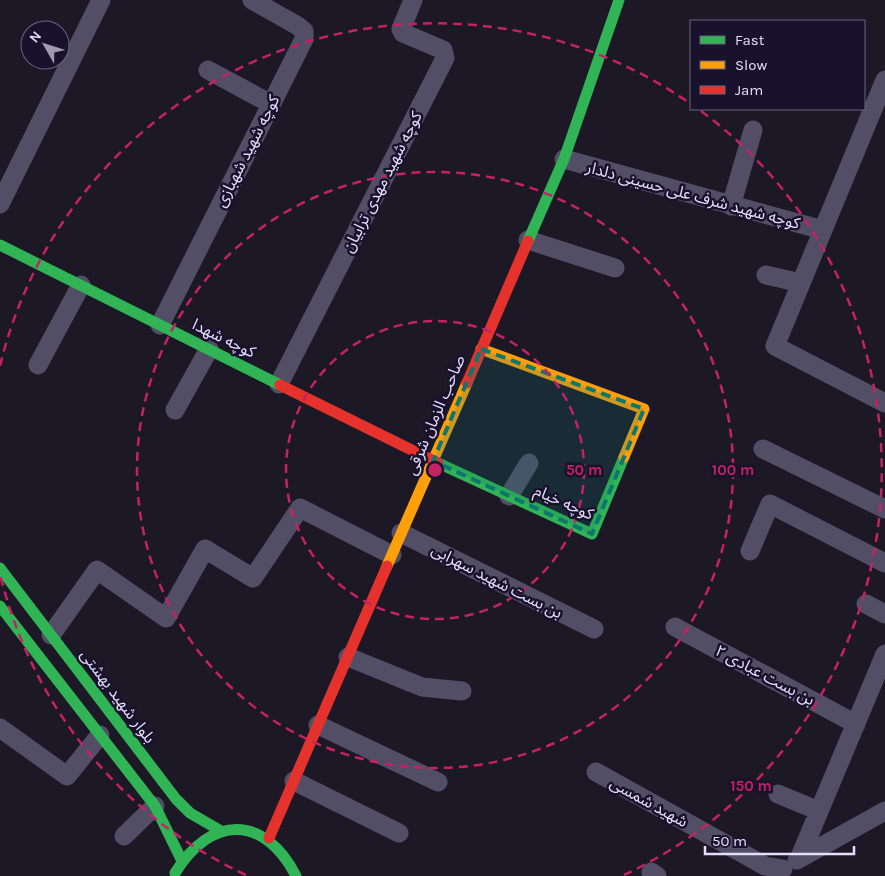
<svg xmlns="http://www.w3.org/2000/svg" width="885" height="876" font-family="Karla,'Noto Sans Arabic',sans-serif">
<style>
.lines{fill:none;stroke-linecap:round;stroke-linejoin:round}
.street{stroke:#524e66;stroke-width:19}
.fast{stroke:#30b455;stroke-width:11}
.slow{stroke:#ff9f0a;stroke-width:11}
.jam{stroke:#e5322d;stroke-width:11}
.marked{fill:#0f766e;fill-opacity:0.2;stroke:#0f766e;stroke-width:4;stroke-dasharray:10 6;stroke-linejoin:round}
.ring{fill:none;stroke:#c42263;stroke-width:2.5;stroke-dasharray:9 6}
.labels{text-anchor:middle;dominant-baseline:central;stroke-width:5;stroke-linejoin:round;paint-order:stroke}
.street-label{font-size:16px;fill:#e5defe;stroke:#19122c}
.centre{fill:#c42263;stroke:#19122c;stroke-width:2.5}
.ring-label{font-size:15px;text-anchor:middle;font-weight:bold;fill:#c42263;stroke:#19122c;stroke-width:5;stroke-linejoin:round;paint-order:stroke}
</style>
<rect width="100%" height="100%" fill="#1c1826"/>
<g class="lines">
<!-- street -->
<path class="street" d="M208,70L271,104
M885,80L775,346L885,403
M564,159L823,230
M0,204L101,0
M731,206L753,130
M528,240L615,268
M766,275L801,283
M160,325L304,39V31L298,26L252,0
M38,365L81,285
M279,384L445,58L443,50L403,33L401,29L413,0
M175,410L209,349
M763,449L885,509
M509,496L529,463
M401,533L594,629
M750,551L770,504L885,563
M866,604L885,614
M675,627L856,724
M51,635L97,570L166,618L205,549L253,578L300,508L392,555
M348,657L422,687L462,691
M318,725L438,782
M0,728L67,776L100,735
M596,772L765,866L783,869
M294,781L399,833
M778,794L819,811
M124,836L155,806
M799,859L885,654
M797,860L885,811
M651,872L657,876"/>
<!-- fast -->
<path class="fast" d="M528,241L564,159L619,0
M0,245L280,385
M438,463L592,534L624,457
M0,568L176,799L190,813L221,831
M0,606L155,806L181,859
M175,873C211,815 264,814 296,876"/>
<!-- slow -->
<path class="slow" d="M481,349L644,409L624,457
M387,566L467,383"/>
<!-- jam -->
<path class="jam" d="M467,383L528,241
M280,385L438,463
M269,838L387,566"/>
</g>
<!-- marked area -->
<path class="marked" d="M481,349L644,409L592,534L433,461Z"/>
<!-- distance rings -->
<g class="ring">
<circle cx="435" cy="470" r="149"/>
<circle cx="435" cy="470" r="298"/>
<path d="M246 875A447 447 0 0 1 0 574M0 366A447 447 0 0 1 688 102M701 111A447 447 0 0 1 624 875"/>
</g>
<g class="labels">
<!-- street labels -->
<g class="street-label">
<text transform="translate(247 151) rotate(-63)">کوچه شهید شهبازی</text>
<text transform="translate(382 182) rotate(-63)">کوچه شهید مهدی ترابیان</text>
<text transform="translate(693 195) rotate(15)">کوچه شهید شرف علی حسینی دلدار</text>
<text transform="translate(224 338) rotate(26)">کوچه شهدا</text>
<text transform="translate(435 415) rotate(-67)">صاحب الزمان شرقی</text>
<text transform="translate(564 502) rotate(24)">کوچه خیام</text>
<text transform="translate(497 581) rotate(27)">بن بست شهید سهرابی</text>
<text transform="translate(765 675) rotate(28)">بن بست عبادی ۲</text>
<text transform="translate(118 696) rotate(53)">بلوار شهید بهشتی</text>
<text transform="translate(649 802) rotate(29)">شهید شمسی</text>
</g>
</g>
<circle cx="435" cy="470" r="8" class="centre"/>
<g class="ring-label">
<text x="584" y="475">50 m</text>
<text x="733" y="475">100 m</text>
<text x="751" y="791">150 m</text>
</g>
<!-- legend -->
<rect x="690" y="20" width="175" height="90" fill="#19122c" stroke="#6b6480"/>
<rect x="700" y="36" width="25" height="8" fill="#30b455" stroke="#6b6480"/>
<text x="735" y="45" font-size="15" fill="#e5defe">Fast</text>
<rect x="700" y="61" width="25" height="8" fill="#ff9f0a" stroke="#6b6480"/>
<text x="735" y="70" font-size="15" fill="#e5defe">Slow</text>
<rect x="700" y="86" width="25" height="8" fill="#e5322d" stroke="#6b6480"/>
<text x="735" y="95" font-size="15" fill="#e5defe">Jam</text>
<!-- north arrow -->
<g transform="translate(45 45) rotate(309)"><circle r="24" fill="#19122c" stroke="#6b6480"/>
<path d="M0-4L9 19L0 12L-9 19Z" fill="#9f99b2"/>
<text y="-8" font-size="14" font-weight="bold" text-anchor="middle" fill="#e5defe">N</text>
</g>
<!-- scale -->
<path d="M705 846v8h149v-8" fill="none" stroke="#e5defe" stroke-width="2.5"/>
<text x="712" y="846" font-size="15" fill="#e5defe" stroke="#19122c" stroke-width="4" paint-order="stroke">50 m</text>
</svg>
